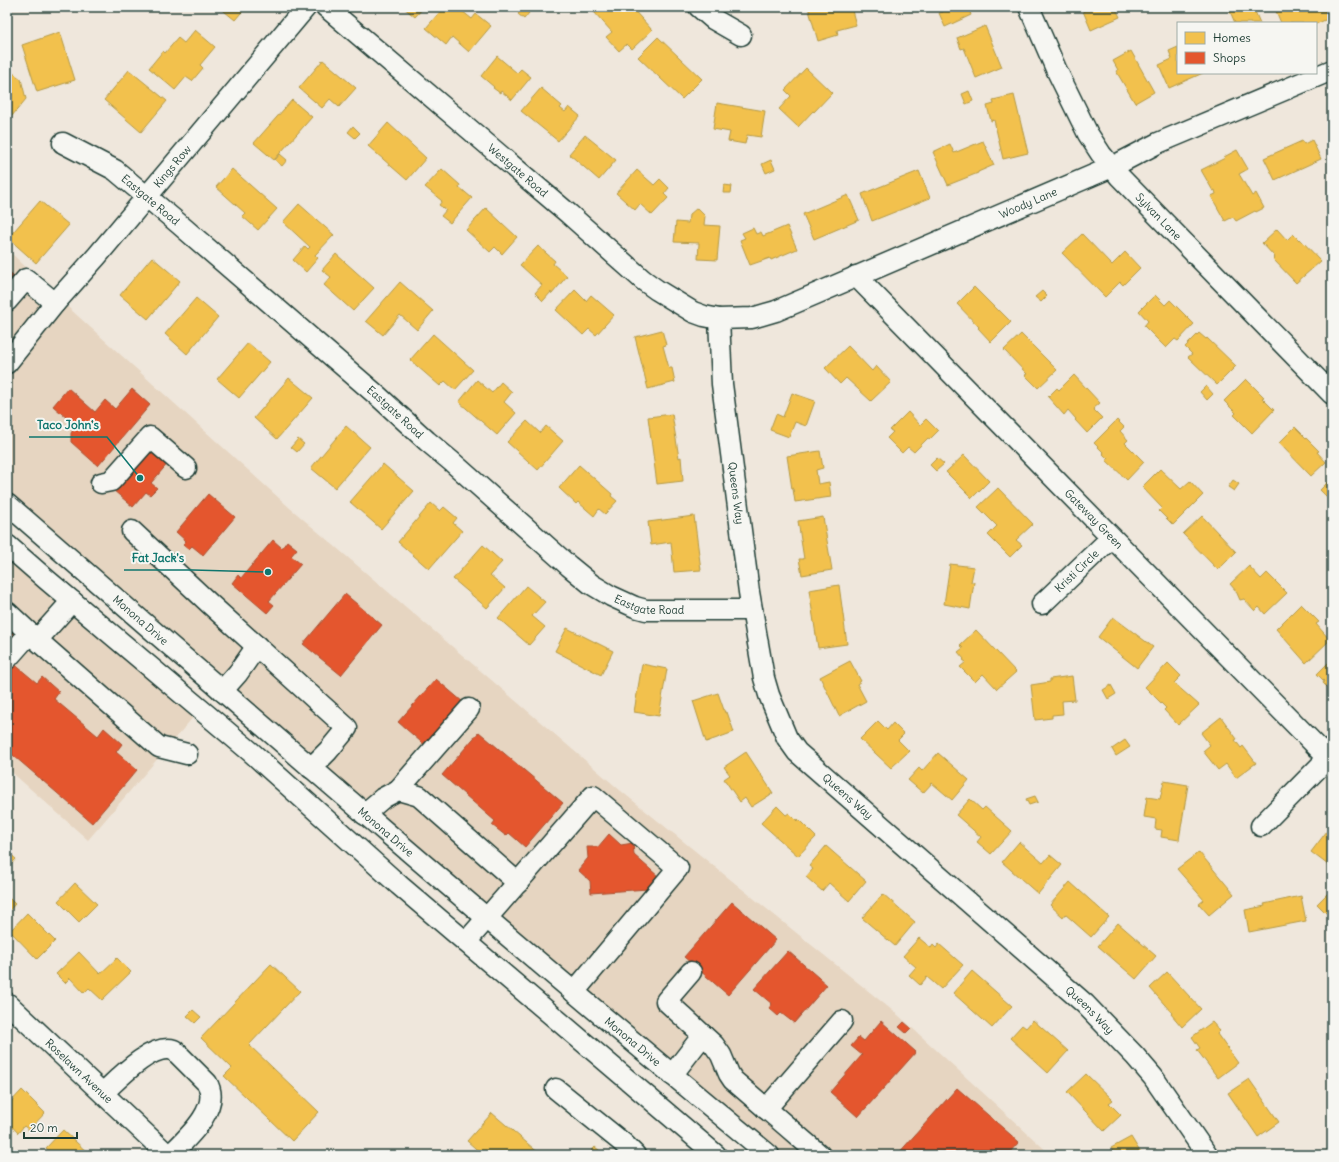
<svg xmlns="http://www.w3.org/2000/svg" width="1339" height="1162" font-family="Delius,sans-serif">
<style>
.built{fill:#e6d5c1}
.homes{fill:#f2c14e;stroke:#b39946}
.shops{fill:#e4572e;stroke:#a94f30}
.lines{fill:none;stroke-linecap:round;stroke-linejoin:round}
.minor-casing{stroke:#1f3d34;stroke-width:23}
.minor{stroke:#f6f6f2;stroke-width:20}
.labels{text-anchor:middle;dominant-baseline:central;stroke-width:4;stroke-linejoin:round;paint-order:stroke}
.street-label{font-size:11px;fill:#1f3d34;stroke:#f6f6f2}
.leader{fill:none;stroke:#0f766e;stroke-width:1.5}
.callout-dot{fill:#0f766e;stroke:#f6f6f2;stroke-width:1.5}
.callout-label{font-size:12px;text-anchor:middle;font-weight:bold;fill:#0f766e;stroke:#f6f6f2;stroke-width:4;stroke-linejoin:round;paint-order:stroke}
</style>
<rect width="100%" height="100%" fill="#efe7dc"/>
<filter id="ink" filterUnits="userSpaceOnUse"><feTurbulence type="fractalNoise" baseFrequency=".025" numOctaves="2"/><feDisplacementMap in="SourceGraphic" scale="8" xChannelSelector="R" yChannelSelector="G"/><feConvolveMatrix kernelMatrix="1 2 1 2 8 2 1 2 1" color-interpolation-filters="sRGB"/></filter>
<g filter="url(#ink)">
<!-- built -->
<path class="built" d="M7,249L59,299L290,508L621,791L898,1015L1051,1155H769L7,504Z
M7,545L195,715L88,840L7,768Z"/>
<!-- homes -->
<path class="homes" d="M219,7H246L235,20Z
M403,7H424L415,17Z
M444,7H457L472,19L476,14L491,26L469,52L452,37L446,45L426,28Z
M600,7H631L652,30L632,49L627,44L619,51L606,37L612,32L594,12Z
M808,7H851L856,25L837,30L838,35L818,41Z
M941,7H968L971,15L945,27L939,13L943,12Z
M1093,7H1115L1120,17L1091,30L1083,11Z
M1233,7H1253L1260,23H1235L1229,9Z
M1286,7L1288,9L1292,7H1331L1332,17L1316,24V23H1281L1276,11Z
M523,8L529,13L524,19L518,14Z
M985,26L1002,67L976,78L964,48L961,49L957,38Z
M195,30L215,47L200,65L203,68L192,81L186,77L175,90L149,68L163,51L165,53L178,38L184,43Z
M60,32L75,80L37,92L22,45Z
M658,37L702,79L682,99L638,57Z
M1178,47V73H1203L1169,88L1159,65L1172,59L1169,51Z
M1131,51L1154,92L1135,103L1116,71L1118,70L1113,61Z
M497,56L517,73L521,69L531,77L512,100L501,91L500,93L493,88L494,87L481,76Z
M323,60L356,88L339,107L330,99L322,108L299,88Z
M806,68L832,93L814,112L813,111L798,127L779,109L791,96L785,90Z
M9,70L21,79L26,99L7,122V73Z
M129,70L167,101L141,132L104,100Z
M541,88L562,106L560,108L565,112L569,107L580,116L558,141L521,111Z
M969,91L973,101L966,104L962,94Z
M1014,95L1028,153L1003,159L994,120L991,121L987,106L994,104L993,100Z
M292,100L312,117L274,160L254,143Z
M717,103L765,111L761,137L747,135L745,144L728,141L730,132L713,129Z
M388,123L426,158L407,180L368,146Z
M353,126L360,133L355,138L348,132Z
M585,135L616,160L599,180L569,154Z
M1312,140L1321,159L1275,180L1264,158L1302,141L1304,144Z
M983,141L994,165L978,172V173L948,185L933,152L950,144L954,153Z
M1237,150L1248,169L1239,174L1252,196L1256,193L1264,208L1256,212L1255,211L1236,221L1233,217L1225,221L1211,196L1216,194L1215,190L1213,191L1201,170L1225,158L1224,157Z
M280,154L287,160L282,166L275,160Z
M771,160L775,169L766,173L762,164Z
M232,169L277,209L258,230L242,216L245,213L216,187Z
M442,169L460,185L459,187L472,198L450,223L441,216L446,210L439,205L442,201L425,187Z
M637,170L654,185L660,179L669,188L664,194L668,198L652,215L640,204L635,210L616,193Z
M919,171L930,198L872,221L862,194Z
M724,185L732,186L731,193H723Z
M848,195L859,220L814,239L803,214Z
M40,201L69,225L36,263L8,238Z
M299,204L334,235L315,255L318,258L306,272L293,260L305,246L308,249L310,247L283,222Z
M486,208L517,237L502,254L495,247L490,252L466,230Z
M697,208L705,216L704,225L720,226L717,260L698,259L699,243L674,242L676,222L688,223L689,215Z
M787,226L797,249L771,260L770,258L750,265L740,240L745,238L742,233L753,228L756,234L761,232L763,236Z
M1277,229L1287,240L1293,234L1299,240L1300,239L1321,261L1296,283L1273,259L1275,257L1262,243Z
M1082,234L1112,265L1125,252L1140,268L1123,285L1120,282L1105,297L1062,253Z
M538,246L555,261L553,264L567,276L552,294L551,292L543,301L535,293L542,285L520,265Z
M336,254L374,288L353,311L324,285L331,277L322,270Z
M152,257L180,281L148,319L120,295Z
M400,282L433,311L417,330L400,315L383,335L366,321Z
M974,287L998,311L999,310L1011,322L991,342L978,328L979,327L957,304Z
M575,290L586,301L591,295L614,315L596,335L589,329L583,335L556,310Z
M1042,291L1047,296L1041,302L1035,297Z
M1155,295L1165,305L1170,300L1194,324L1178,341L1175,339L1166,348L1144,326L1148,321L1139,311Z
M196,298L218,317L187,354L165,334Z
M662,330L666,345L663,346L669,368H672L675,382L648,389L635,337Z
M1199,333L1206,339L1207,338L1236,366L1217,385L1188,357L1192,354L1185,347Z
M433,334L473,370L455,390L445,381L440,386L410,360Z
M1021,334L1057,370L1038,388L1025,375L1027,374L1004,350Z
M248,343L270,362L239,398L217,379Z
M848,346L872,371L876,366L891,382L871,401L846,378L840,384L825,368Z
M1074,375L1100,403L1093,409L1102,418L1087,433L1075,420L1076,419L1068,410L1064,415L1048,397L1057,388L1059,390Z
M289,378L313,398L277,439L254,418Z
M1246,379L1264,397L1262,398L1274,410L1252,433L1234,415L1236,413L1224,401Z
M477,380L492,393L501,382L512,392L504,402L516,413L497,435L459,402Z
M1206,386L1213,394L1207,400L1200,392Z
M792,393L815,401L806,426L795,422L789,437L770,430L776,414L783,417Z
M908,412L920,425L926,419L938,431L929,440L928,438L914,452L908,447L902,453L887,438L893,432L890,430Z
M672,414L679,458L681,457L683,481L657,484L648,417Z
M1117,420L1124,427L1120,431L1128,440L1125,443L1144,462L1127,480L1106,460L1108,459L1103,454L1104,453L1094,443Z
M527,421L540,433L546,426L563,441L538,470L507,442Z
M346,426L370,447L335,488L311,468Z
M1295,427L1319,451L1317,452L1326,462L1311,476L1279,443Z
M298,439L304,444L297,452L291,447Z
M820,451L823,468L816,470L818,484L829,482L831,497L795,502L793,489H792L787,456Z
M964,455L989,481L972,498L946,472Z
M937,458L944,464L936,471L930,465Z
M383,464L414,491L381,529L350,502Z
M579,465L612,494L611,496L617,501L605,514L599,509L594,516L578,502L576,504L559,488Z
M1160,469L1181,489L1190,481L1203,495L1173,525L1159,511L1162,508L1142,487Z
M1332,478V502L1320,490Z
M1233,480L1239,484L1234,491L1228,487Z
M998,488L1033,524L1016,540L1022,545L1010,557L988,535L997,526L978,507Z
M431,503L440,511L444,507L457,518L453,523L462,531L429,569L398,542Z
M694,516L701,570L674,572L671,542L651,545L648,522Z
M1202,516L1236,552L1218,570L1183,534Z
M823,517L832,570L802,575L799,559H804L798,521Z
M483,545L502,562L490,575L505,588L487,608L453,579Z
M950,564L974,567L971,582H974L970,609L944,604Z
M1249,566L1261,579L1267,573L1287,593L1265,614L1259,607L1255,611L1244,599L1240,600L1236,591L1230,584Z
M839,585L847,644L818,648L809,590Z
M526,586L545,602L532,616L545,627L529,645L498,618Z
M1301,604L1319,622L1316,624L1330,640L1306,663L1276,629Z
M1113,617L1153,647L1137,668L1098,637Z
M567,628L613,651L601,675L555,651Z
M976,630L1016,672L997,689L983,674L975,682L960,667L966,662L963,660L964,659L958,652L963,648L960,645Z
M1332,659V690L1331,691L1323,683L1324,681L1317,674Z
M850,661L861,681L857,684L866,701L839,716L820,677Z
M1168,663L1181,676L1174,683L1199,705L1178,725L1164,710L1166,708L1145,687Z
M642,664L667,669L659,716L634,712Z
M1072,676L1075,700L1062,701L1063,714L1052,715V718L1035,720L1031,685L1050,682V679Z
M1111,685L1116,694L1108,699L1103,690Z
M718,693L725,713L727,712L734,732L706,742L693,701Z
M1221,717L1237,739L1235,740L1241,748L1243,746L1256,763L1236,778L1226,764L1218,770L1203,751L1210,745L1201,733Z
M878,721L887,730L893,723L904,734L898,740L909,751L891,768L860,739Z
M1125,740L1130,747L1116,756L1112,749Z
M746,752L773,793L751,807L745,798L740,802L724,779L730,775L724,767Z
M938,753L969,780L952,800L932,783L923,793L908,780L919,768L922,771Z
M1164,781L1188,785L1179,840L1161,837L1162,830L1155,829L1156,819L1144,817L1147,797L1160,799Z
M1035,796L1038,802L1029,805L1026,799Z
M970,799L982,810L985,807L1012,831L991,854L977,842L981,837L956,815Z
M777,806L786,815L789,813L797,821L798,819L816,837L798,856L761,823Z
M1327,831L1332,835V868L1311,852Z
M1019,842L1043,863L1050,855L1062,865L1038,894L1002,862Z
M826,846L866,881L849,901L829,883L822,891L806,877L813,869L809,866Z
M7,851L16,859L7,869Z
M1199,852L1234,894L1209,915L1199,904L1204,900L1177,869Z
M1070,882L1109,917L1091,937L1065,914L1063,917L1050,905Z
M75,883L97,904L79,922L58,901Z
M1332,889V919L1317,904Z
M883,894L915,922L895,946L862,918Z
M7,896L15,904L7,913Z
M1301,896L1306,921L1249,932L1245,910L1265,906L1264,904Z
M27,913L55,941L37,959L10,931Z
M1118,923L1156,956L1136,979L1098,946Z
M919,938L931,948L933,945L936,948L939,944L963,965L941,989L927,977L920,985L909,975L916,967L903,956Z
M79,952L100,974L117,958L131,972L102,1000L89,988L84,993L70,978L65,983L56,974Z
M271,964L300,991L249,1045L319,1112L292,1141L224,1076L232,1068L201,1038Z
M972,971L1012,1006L992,1028L953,993Z
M1167,972L1201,1009L1182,1027L1171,1014L1172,1013L1150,988Z
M193,1010L201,1017L195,1023L187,1016Z
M1033,1020L1068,1051L1048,1073L1010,1038L1022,1025L1026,1028Z
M1212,1022L1220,1031L1217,1034L1238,1063L1218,1078L1197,1050L1200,1048L1192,1037Z
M1086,1074L1113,1100L1109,1103L1121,1115L1104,1131L1067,1092Z
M1249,1079L1279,1122L1258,1137L1228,1093Z
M22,1090L45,1113L29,1130L24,1126L18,1133L7,1121V1106Z
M492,1113L541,1155H483L467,1141Z
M63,1130L89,1154L88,1155H54L46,1148Z
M1131,1137L1142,1155H1115L1111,1148Z
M595,1147L605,1155H588Z"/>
<!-- shops -->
<path class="shops" d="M7,270L14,276L7,285Z
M68,388L95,412L105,400L115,409L132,389L150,405L98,466L71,442V433L76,426L53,406Z
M152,447L169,462L151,483L157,488L150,495L146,492L133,507L113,490Z
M208,494L235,517L203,555L192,546L189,549L183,544L186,541L176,532Z
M273,540L282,548L287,541L297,549L291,556L301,564L269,601L274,605L267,613L232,583L238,575L241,578Z
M345,594L382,625L341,675L303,644Z
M7,625L15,632L7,641Z
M13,663L37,683L42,677L59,692L54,699L98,736L104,728L122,744L116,752L137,770L92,823L7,750V670Z
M436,679L463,702L428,748L398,722Z
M479,732L563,803L525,847L509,833L506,836L492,825L495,821L442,775Z
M609,834L621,845L633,843L634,855L659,877L648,889L591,893L590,881L578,870L588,858L587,847H598Z
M732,902L776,940L728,995L684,957Z
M788,951L827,985L794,1023L781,1013L778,1016L769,1008L772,1004L754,989Z
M881,1021L916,1052L858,1117L830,1092L862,1055L851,1046L859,1037L864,1041Z
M904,1022L911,1028L906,1033L899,1027Z
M957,1088L1019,1142L1007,1155H897Z"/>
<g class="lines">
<defs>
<g id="minor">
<path id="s1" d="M326,7L569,214L643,280L657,290L693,312L704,316L719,319L752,318L776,311L1112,167L1158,143L1332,70"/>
<path d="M699,7L713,19L741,35"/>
<path id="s2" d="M1029,7L1056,69L1088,134L1101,154L1119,176L1332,394"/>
<path id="s3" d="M63,143L115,170L178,223L379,397L427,441L451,461L569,566L591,584L611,596L635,607L646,610H752"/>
<path id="s4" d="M856,276L1332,762"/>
<path d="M7,301L26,279L55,303"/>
<path id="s5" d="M719,319L722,384L749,592L764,678L769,695L787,738L797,752L1085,1004L1135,1056L1153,1077L1207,1155"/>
<path id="s6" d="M7,363L55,303L97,256L306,7"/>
<path d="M101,483L111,481L150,437L186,468"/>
<path id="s7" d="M7,504C259,723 511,942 769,1155"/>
<path d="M132,531L210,604L347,728L328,751L311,768"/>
<path d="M7,545L47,580L251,752L399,885L716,1155"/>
<path d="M72,601L37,640L159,747L187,754"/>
<path id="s8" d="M1042,604L1111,538"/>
<path d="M7,612L37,640"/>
<path d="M7,659L30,633"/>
<path d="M222,691L238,673L257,646"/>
<path d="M398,790L469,709"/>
<path d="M364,814L383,798L398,790L419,796L518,883"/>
<path d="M1261,826L1328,758"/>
<path d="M466,942L593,796L678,868L574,992"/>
<path d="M691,972L666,1001L714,1045L721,1055L729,1074L733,1080L820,1155"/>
<path id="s9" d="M7,1003L168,1155"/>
<path d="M672,1075L703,1035"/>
<path d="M556,1089L623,1143L635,1155"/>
<path d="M103,1093C118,1079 151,1043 174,1050L207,1083C222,1108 186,1139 170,1155"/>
<path d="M766,1109L842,1021"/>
</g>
</defs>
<!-- minor casing -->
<use href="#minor" class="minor-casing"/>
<!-- minor -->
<use href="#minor" class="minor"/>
</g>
</g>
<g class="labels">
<!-- street labels -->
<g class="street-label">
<text stroke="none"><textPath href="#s6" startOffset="257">Kings Row</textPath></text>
<text stroke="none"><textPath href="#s1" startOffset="252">Westgate Road</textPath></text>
<text stroke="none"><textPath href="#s3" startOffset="105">Eastgate Road</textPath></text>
<text stroke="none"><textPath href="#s1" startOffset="837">Woody Lane</textPath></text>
<text stroke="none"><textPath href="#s2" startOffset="249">Sylvan Lane</textPath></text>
<text stroke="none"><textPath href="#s3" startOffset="429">Eastgate Road</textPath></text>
<text stroke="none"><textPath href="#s5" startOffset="175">Queens Way</textPath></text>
<text stroke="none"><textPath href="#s4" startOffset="340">Gateway Green</textPath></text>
<text stroke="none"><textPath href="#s8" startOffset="48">Kristi Circle</textPath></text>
<text stroke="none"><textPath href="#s3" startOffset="753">Eastgate Road</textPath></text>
<text stroke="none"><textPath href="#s7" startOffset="177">Monona Drive</textPath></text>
<text stroke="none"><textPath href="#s5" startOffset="511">Queens Way</textPath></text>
<text stroke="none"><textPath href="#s7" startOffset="501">Monona Drive</textPath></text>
<text stroke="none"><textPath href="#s5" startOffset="834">Queens Way</textPath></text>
<text stroke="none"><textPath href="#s7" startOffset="825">Monona Drive</textPath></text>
<text stroke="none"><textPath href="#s9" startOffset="99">Roselawn Avenue</textPath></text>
</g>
</g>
<!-- callouts -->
<path class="leader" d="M140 478L107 437H29M268 572L193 570H124"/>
<g class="callout-dot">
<circle cx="140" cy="478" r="4"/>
<circle cx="268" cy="572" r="4"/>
</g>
<g class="callout-label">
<text x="68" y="429">Taco John's</text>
<text x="158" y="562">Fat Jack's</text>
</g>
<!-- margin -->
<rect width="1339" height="1162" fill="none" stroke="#f6f6f2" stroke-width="24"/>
<rect x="12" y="12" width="1315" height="1138" fill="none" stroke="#1f3d34" stroke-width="1.5" filter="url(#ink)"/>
<!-- legend -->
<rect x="1177" y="22" width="140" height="52" fill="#f6f6f2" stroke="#a0aca6"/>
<rect x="1185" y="32" width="20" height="12" fill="#f2c14e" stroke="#a0aca6"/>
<text x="1213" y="42" font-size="12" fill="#1f3d34">Homes</text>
<rect x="1185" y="52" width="20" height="12" fill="#e4572e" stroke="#a0aca6"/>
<text x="1213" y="62" font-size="12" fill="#1f3d34">Shops</text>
<!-- scale -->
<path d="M24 1132v6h53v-6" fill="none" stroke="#1f3d34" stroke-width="2"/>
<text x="30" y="1132" font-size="12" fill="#1f3d34" stroke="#f6f6f2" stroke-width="3" paint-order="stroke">20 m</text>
</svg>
